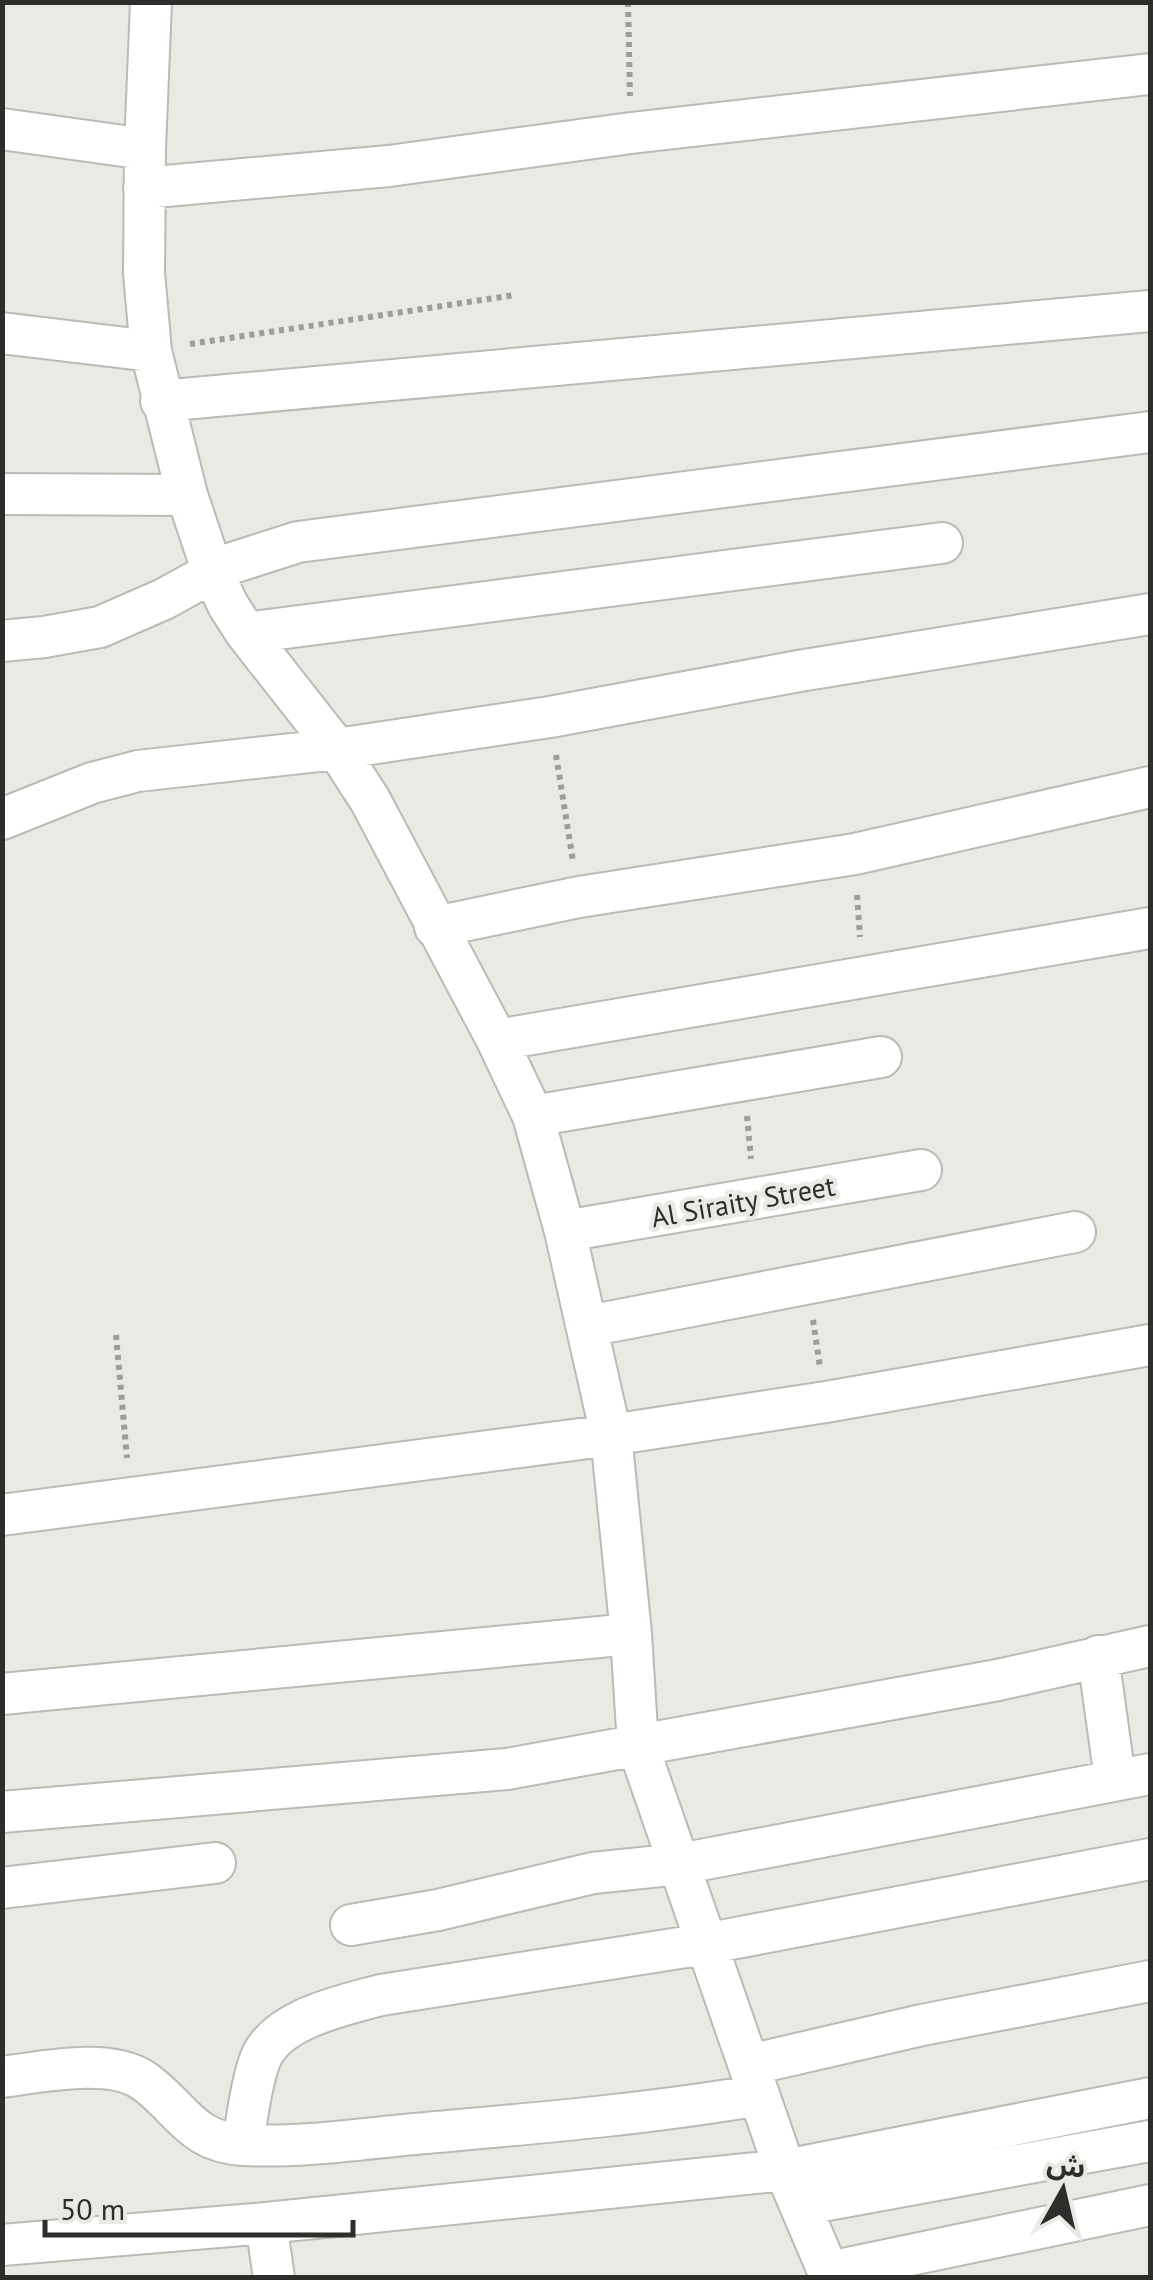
<svg xmlns="http://www.w3.org/2000/svg" width="1153" height="2280" font-family="'PT Sans','Noto Sans Arabic',sans-serif">
<style>
.lines{fill:none;stroke-linecap:round;stroke-linejoin:round}
.minor-casing{stroke:#bbbab4;stroke-width:44}
.path{stroke:#9f9d99;stroke-width:6;stroke-dasharray:5 5;stroke-linecap:butt}
.minor{stroke:#fff;stroke-width:40}
.labels{text-anchor:middle;dominant-baseline:central;stroke-width:9;stroke-linejoin:round;paint-order:stroke}
.street-label{font-size:28px;fill:#2e2d2b;stroke:#ebe9e3}
</style>
<rect width="100%" height="100%" fill="#ebe9e3"/>
<g class="lines">
<defs>
<path id="minor" d="M151,2L145,149L144,273L151,351L187,495L213,573L228,605L246,633L337,749L370,800L497,1040L533,1116L565,1231L611,1435L631,1634L638,1746L785,2170L831,2278
M2,129L145,149
M144,188L389,166L631,133L1150,74
M2,333L151,351
M161,401C491,368 821,343 1150,311
M2,494L187,495
M246,633L942,543
M2,641L44,637L100,627L164,599L226,565L298,542L1150,432
M2,819L92,783L138,771L337,749L550,717L799,671L1150,614
M435,927L579,897L855,854L1150,787
M497,1040L1150,928
M533,1116L881,1057
M565,1231L921,1170
M588,1326L1075,1232
M2,1515L611,1435L826,1402L1150,1345
M1098,1656L1115,1779
M2,1694L631,1634
M2,1812L507,1769L998,1680L1150,1646
M2,1888L215,1863
M351,1925L438,1910L593,1873L680,1864L1150,1774
M749,2065L922,2025L1150,1981
M2,2077C42,2072 110,2057 144,2081C182,2108 190,2142 244,2145C304,2148 366,2138 426,2133C538,2123 648,2114 759,2095
M242,2145C248,2118 250,2086 260,2060C275,2019 344,2005 381,1995L705,1944L1150,1859
M800,2205L1150,2141
M266,2223L274,2278
M2,2245L266,2223L785,2170L1150,2098
M829,2272L1150,2205"/>
</defs>
<!-- minor casing -->
<use href="#minor" class="minor-casing"/>
<!-- path -->
<path class="path" d="M628,2L630,96
M190,344L515,295
M556,755L573,861
M857,895L860,937
M747,1116L751,1159
M813,1320L820,1367
M116,1335L127,1458"/>
<!-- minor -->
<use href="#minor" class="minor"/>
</g>
<g class="labels">
<!-- street labels -->
<g class="street-label">
<text transform="translate(743 1201) rotate(-10)">Al Siraity Street</text>
</g>
</g>
<!-- border -->
<rect width="1153" height="2280" fill="none" stroke="#2e2d2b" stroke-width="10"/>
<!-- north arrow -->
<g transform="translate(1063 2190) rotate(8)" stroke="#ebe9e3" stroke-width="8" paint-order="stroke">
<path d="M0-8L18 38L0 25L-18 38Z" fill="#2e2d2b"/>
<text y="-15" font-size="28" font-weight="bold" text-anchor="middle" fill="#2e2d2b">ش</text>
</g>
<!-- scale -->
<path d="M45 2220v15h308v-15" fill="none" stroke="#2e2d2b" stroke-width="5"/>
<text x="60" y="2220" font-size="30" fill="#2e2d2b" stroke="#ebe9e3" stroke-width="8" paint-order="stroke">50 m</text>
</svg>
